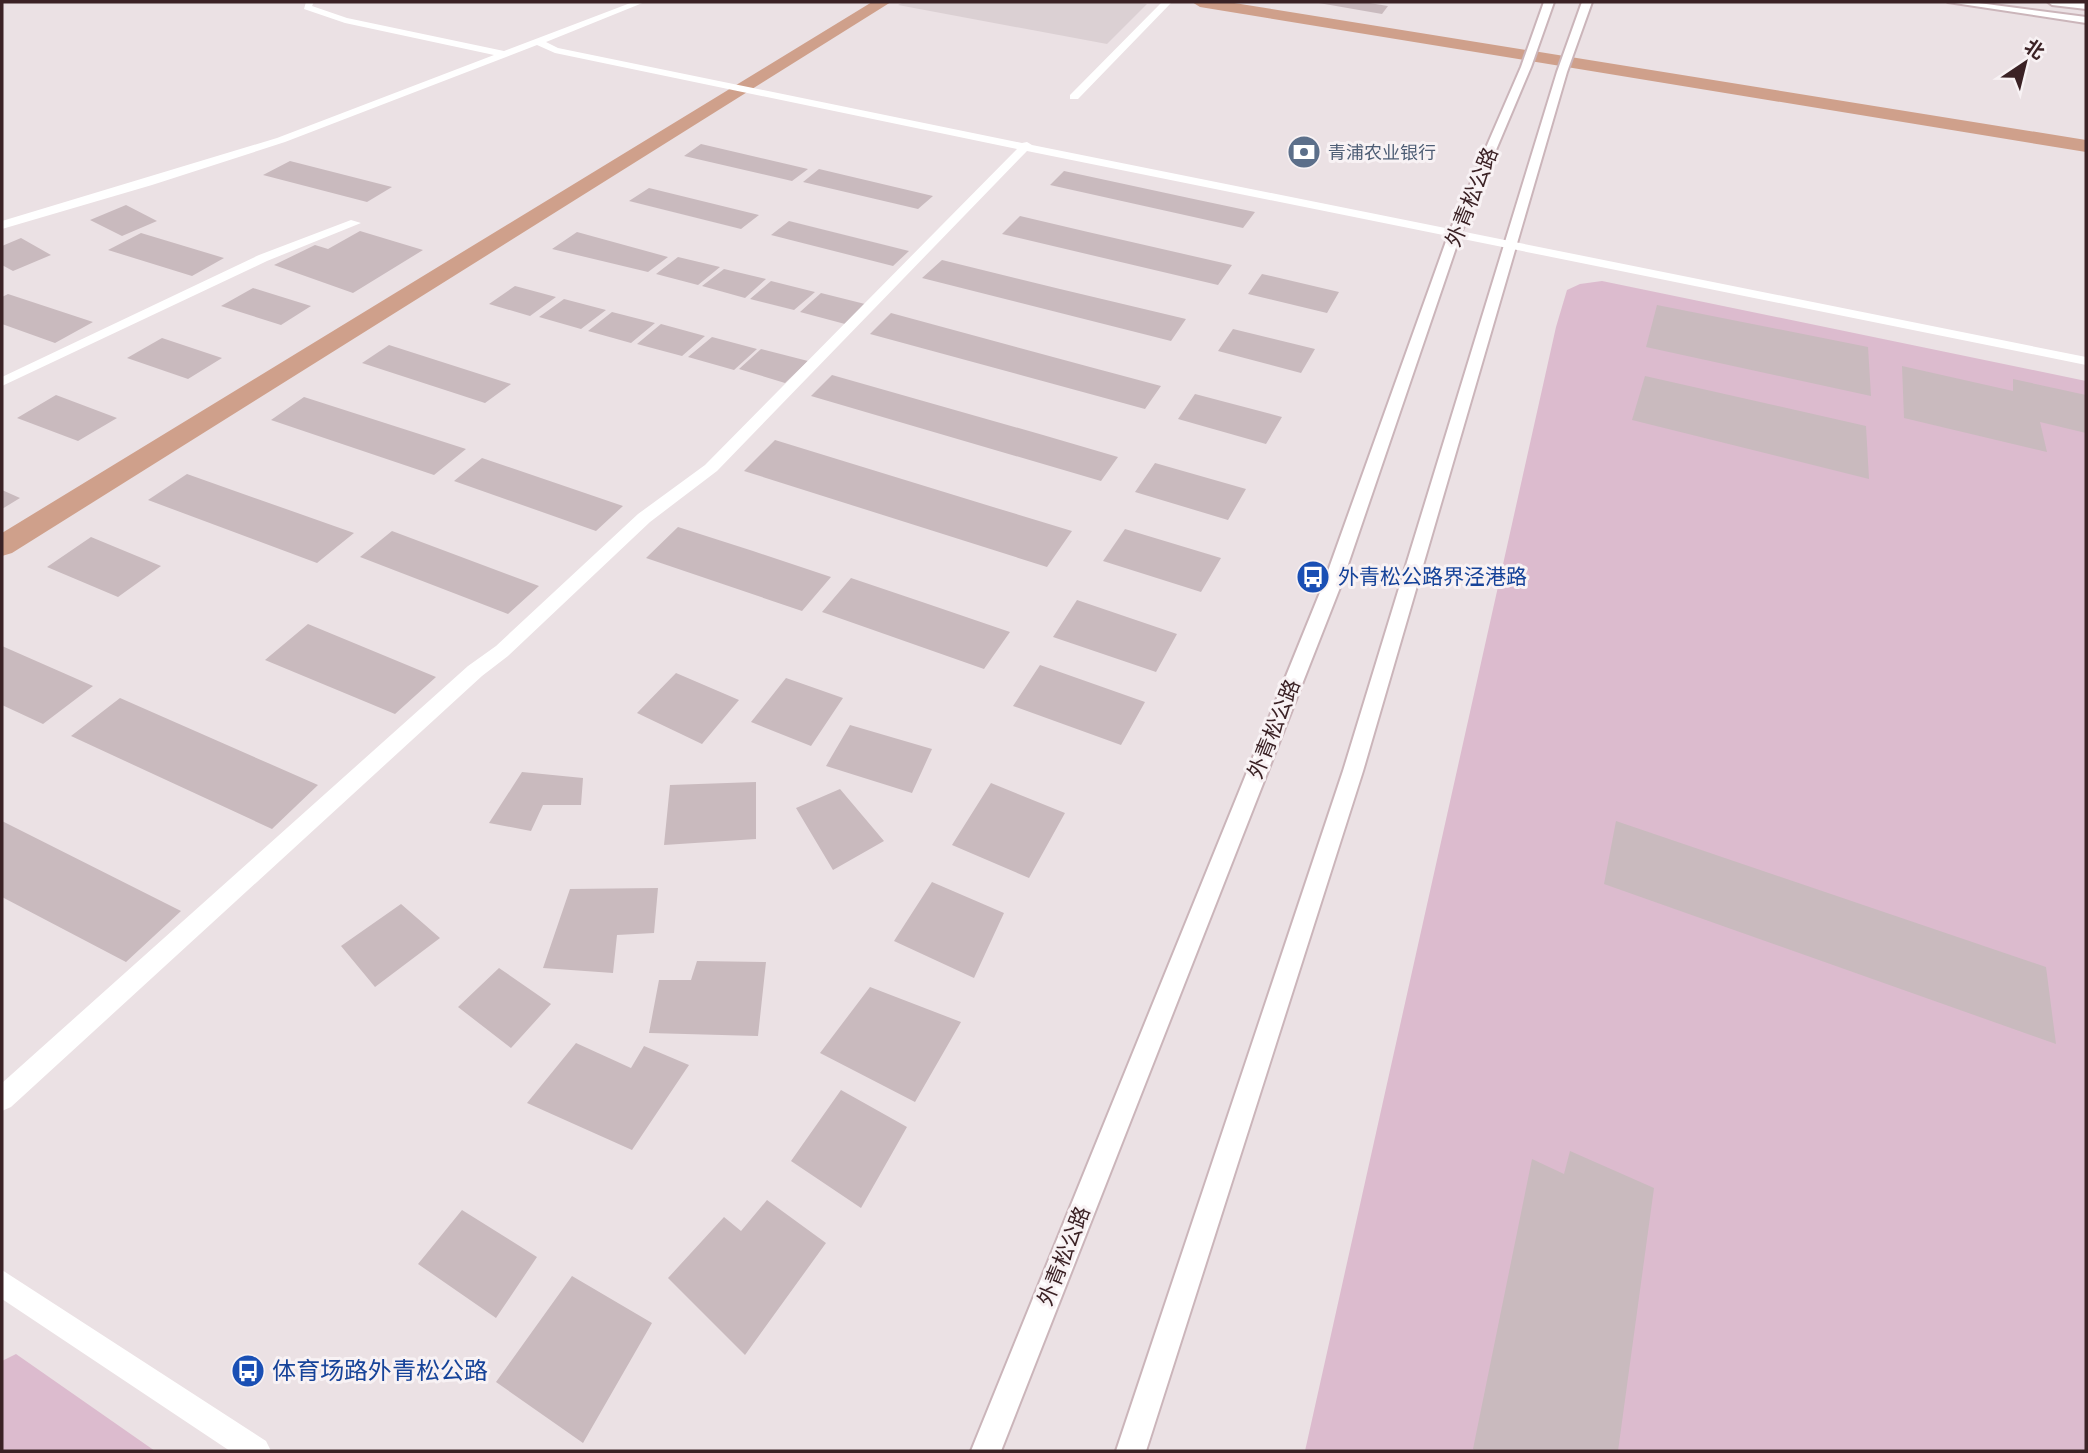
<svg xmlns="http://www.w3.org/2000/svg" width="2088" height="1453" font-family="Roboto,'Noto Sans SC',sans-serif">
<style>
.built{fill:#dbd0d3}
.green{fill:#dcbbce}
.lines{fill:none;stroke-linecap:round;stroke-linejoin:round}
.canal{fill:#cfa08b;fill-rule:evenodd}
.building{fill:#c9babe}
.secondary-casing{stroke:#cbb5ba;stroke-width:4}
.minor{fill:#fff;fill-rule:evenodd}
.secondary{fill:#fff;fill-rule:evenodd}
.labels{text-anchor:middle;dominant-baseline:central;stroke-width:6;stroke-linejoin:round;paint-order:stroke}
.far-service-label{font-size:18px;fill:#4e5e75;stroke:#f8f2f4;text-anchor:start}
.street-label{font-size:21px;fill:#3b2225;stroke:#f8f2f4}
.transit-label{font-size:21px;fill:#164399;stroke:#f8f2f4;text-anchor:start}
.near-transit-label{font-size:24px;fill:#164399;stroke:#f8f2f4;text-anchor:start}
</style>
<rect width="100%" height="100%" fill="#ebe1e4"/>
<!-- built -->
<path class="built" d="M904,2H1133L1147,4L1107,44L898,5Z"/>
<!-- green -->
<path class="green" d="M1602,281L2086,381V1451H1305L1556,327L1567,290L1580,284Z
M16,1354L155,1451H2V1361Z"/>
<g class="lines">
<!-- canal -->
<path class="canal" d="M872,2H891L12,553L2,556V533Z
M1192,2H1228L2086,140V152L1200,7Z"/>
</g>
<!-- building -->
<path class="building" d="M1313,2H1363L1388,6L1382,14Z
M701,144L808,169L792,181L684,156Z
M290,161L392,187L367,202L263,175Z
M819,169L933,196L918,209L803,182Z
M1064,171L1189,198L1255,212L1243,228L1050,185Z
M649,188L759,215L741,229L629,201Z
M126,205L157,221L122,236L90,220Z
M1020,216L1088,232L1232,265L1218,285L1002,234Z
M789,221L909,251L893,266L771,235Z
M360,231L423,250L353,293L274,265L315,245L328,249Z
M577,232L668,257L648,272L552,249Z
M141,233L224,258L192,276L108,250Z
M21,238L51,255L13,271L2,265V246Z
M678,257L720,267L698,285L656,274Z
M942,260L1060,289L1186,319L1171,341L922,278Z
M724,269L766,279L745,298L702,286Z
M1262,274L1339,292L1327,313L1248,294Z
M771,281L815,292L794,310L750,299Z
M515,286L556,297L530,316L489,304Z
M253,288L311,306L281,325L221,306Z
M821,293L865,304L845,324L800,312Z
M8,294L93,322L55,343L2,324V297Z
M564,299L606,310L581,329L539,317Z
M1657,305L1868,347L1871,396L1646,347Z
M612,312L655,323L631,343L588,331Z
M891,313L1090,367L1161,386L1145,409L870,334Z
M661,324L705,336L682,356L637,344Z
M1233,329L1315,349L1301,373L1218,351Z
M712,337L757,349L734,370L688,357Z
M162,338L222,358L188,379L127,358Z
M389,345L511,384L485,403L362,363Z
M761,349L808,361L785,383L739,369Z
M1902,366L2013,391V379L2086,395V433L2040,422L2047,452L1904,418Z
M832,375L1043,435L1118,457L1101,481L811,396Z
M1645,376L1866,426L1869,479L1632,420Z
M1195,394L1282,417L1266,444L1178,419Z
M56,395L117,418L78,441L17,418Z
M304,397L466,449L434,475L271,420Z
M775,440L993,507L1072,531L1047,567L744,471Z
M482,458L623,506L596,531L454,481Z
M1155,463L1246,489L1228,520L1135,492Z
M187,474L354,533L317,563L148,500Z
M2,490L20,498L2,509Z
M678,527L753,551L831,577L802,611L646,558Z
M1125,529L1221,558L1201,592L1103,561Z
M392,531L539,586L508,614L360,557Z
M91,537L161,566L118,597L47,567Z
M851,578L928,604L1010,632L984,669L822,612Z
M1077,600L1177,634L1156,672L1053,637Z
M308,624L436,677L395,714L265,660Z
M2,646L93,686L43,724L2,705Z
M1040,665L1145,702L1121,745L1013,706Z
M676,673L739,700L702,744L637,713Z
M786,678L843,698L811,746L751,722Z
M120,698L318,785L272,829L71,736Z
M850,725L932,749L912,793L826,766Z
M522,772L583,778L581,805H543L531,831L489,823Z
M756,782V839L664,845L670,785Z
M991,783L1065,813L1029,878L952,845Z
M840,789L884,841L833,870L796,808Z
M2,821L181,911L126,962L2,897Z
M1616,821L2046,967L2056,1044L1604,884Z
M932,882L1004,913L974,978L894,941Z
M658,888L654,933L617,935L613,973L543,968L570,889Z
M401,904L440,938L375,987L341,946Z
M697,961L766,962L758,1036L649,1033L659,980H691Z
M499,968L551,1004L511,1048L458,1007Z
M870,987L961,1022L915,1102L820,1053Z
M576,1043L631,1068L644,1046L689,1065L632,1150L527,1103Z
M841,1090L907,1127L861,1208L791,1161Z
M1570,1151L1654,1188L1618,1451H1476L1473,1449L1532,1159L1564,1174Z
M767,1200L826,1243L745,1355L668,1278L724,1217L741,1231Z
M462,1210L537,1257L496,1318L418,1264Z
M572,1276L652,1323L583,1443L496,1382Z"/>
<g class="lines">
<defs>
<path id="secondary" d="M1544,2H1554L1531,67L1461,233L1341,585L1001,1451H971L1323,585L1449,233L1521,67Z
M1582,2H1592L1567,72L1363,771L1146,1451H1116L1343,771L1557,72Z
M1948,2H1971L2086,17V23Z
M2048,2L2086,3V9L2052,5Z"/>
</defs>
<!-- secondary casing -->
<use href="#secondary" class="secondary-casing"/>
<!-- minor -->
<path class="minor" d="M306,2H314L312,6L347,18L504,51L633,2H645L546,42L558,48L1022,143L1027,142L1032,145L2086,357V365L1027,151L717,471L650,522L508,656L482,676L11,1107L2,1111V1083L468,666L496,646L638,514L705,465L1017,149L555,53L537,45L285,142L152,185L2,229V221L277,138L494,55L345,23L304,9Z
M1162,2H1172L1078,99H1070V95Z
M351,220L361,223L267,261L2,386V377L259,255Z
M2,1270L266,1441L271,1451H230L2,1299Z"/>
<!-- secondary -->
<use href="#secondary" class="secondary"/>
</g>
<!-- icons -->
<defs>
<symbol id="bank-disc" viewBox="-11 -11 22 22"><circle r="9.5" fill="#5c6f8a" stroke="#f8f2f4"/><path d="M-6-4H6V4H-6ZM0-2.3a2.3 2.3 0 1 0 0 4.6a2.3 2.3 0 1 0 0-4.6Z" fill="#fff"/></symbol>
<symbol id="bus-disc" viewBox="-11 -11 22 22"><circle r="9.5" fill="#1a4fb4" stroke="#f8f2f4"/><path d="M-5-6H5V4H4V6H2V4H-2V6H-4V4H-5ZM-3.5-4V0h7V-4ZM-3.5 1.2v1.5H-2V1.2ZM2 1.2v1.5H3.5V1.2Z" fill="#fff"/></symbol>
</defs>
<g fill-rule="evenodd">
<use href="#bank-disc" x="1285" y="133" width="38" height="38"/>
<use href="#bus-disc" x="1294" y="558" width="38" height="38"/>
<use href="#bus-disc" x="229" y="1352" width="38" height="38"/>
</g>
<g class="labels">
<!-- far-service labels -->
<g class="far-service-label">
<text x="1328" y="152">青浦农业银行</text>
</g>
<!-- street labels -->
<g class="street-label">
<text transform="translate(1472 197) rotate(-68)">外青松公路</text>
<text transform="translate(1274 729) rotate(-68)">外青松公路</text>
<text transform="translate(1064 1256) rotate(-68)">外青松公路</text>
</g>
<!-- transit labels -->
<g class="transit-label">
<text x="1338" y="577">外青松公路界泾港路</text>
</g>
<!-- near-transit labels -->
<g class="near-transit-label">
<text x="272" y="1371">体育场路外青松公路</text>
</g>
</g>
<!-- border -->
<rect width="2088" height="1453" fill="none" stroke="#3b2225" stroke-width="7"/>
<!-- north arrow -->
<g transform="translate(2025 63) rotate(35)" stroke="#f8f2f4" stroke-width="5" paint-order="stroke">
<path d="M0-5L12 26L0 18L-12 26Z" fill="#3b2225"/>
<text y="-10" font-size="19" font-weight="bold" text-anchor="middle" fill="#3b2225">北</text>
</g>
</svg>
